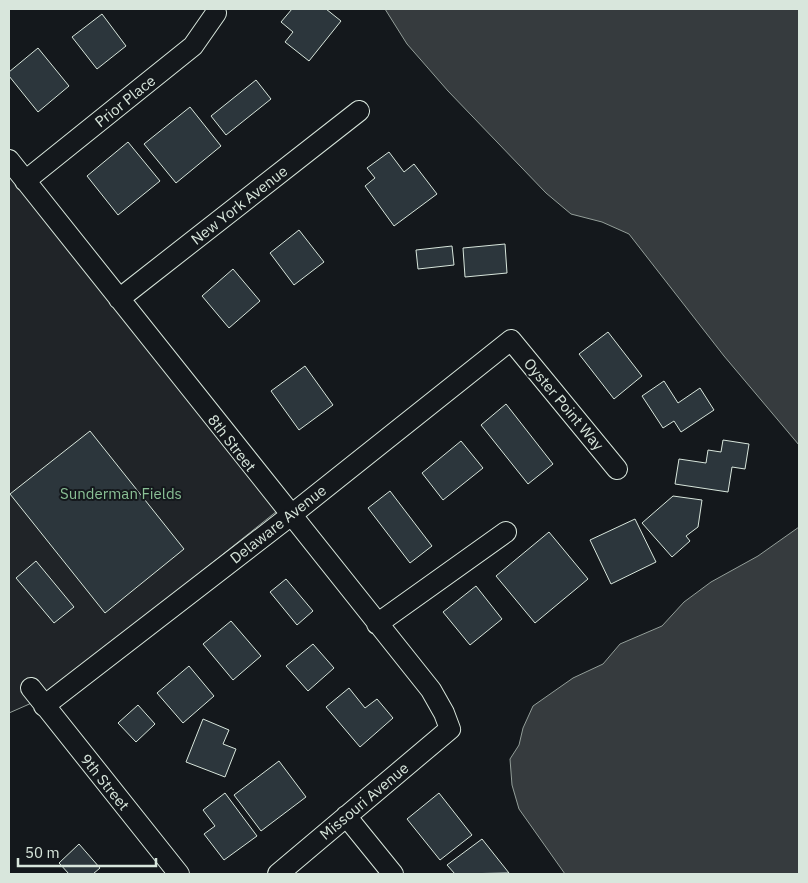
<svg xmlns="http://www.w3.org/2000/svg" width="808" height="883" font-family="'IBM Plex Sans',sans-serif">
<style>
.green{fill:#202428;stroke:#939e99}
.water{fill:#363b3e;stroke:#939e99}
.building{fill:#2c363c;stroke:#d8e6dc}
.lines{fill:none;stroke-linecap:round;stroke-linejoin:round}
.minor-casing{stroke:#d8e6dc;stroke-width:22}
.minor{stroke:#14181c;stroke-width:20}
.labels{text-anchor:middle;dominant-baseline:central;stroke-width:4;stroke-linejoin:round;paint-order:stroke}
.street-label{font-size:15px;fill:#d8e6dc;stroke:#14181c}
.park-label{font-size:15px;fill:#8ac095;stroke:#14181c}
</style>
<rect width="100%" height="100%" fill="#14181c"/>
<!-- green -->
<path class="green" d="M9,170L277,511L43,698L9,713Z"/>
<!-- water -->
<path class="water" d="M385,9H799V445L724,356L629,234L602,222L571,214L546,193L448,91L407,44Z
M799,527V874H565L519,809L512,785L510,759L519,745L523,728L533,706L573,678L603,664L620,644L662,626L684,602L711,582L758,556Z"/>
<!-- building -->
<path class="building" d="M292,9H326L341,21L309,61L285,42L293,32L281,22Z
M102,14L126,46L97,69L72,37Z
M38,48L69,86L38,112L9,76V72Z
M256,80L271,99L226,135L211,116Z
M190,107L221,146L176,183L144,144Z
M128,142L160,181L118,215L87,176Z
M389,152L404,172L414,164L437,194L394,226L365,186L375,178L367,168Z
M299,230L324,262L294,285L270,253Z
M505,244L507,273L465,277L463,248Z
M452,246L454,265L418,269L416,250Z
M233,269L260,301L229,328L202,296Z
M608,332L642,376L614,399L579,354Z
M305,366L333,405L299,430L271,391Z
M664,381L678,403L700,388L714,410L681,432L674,421L663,428L642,396Z
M506,404L553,464L528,484L481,425Z
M90,431L184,549L105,613L10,494Z
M723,440L749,444L745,469L732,467L728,492L675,484L679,459L706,463L708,450L721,452Z
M461,441L483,468L443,500L422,473Z
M390,491L432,546L410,563L368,508Z
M673,496L702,500L698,527L686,536L690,541L672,557L642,523Z
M635,519L656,562L611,584L590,540Z
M549,532L588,579L535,623L496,576Z
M36,561L74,607L54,623L16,578Z
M286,579L313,611L297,625L270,592Z
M476,586L502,619L470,645L443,612Z
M231,621L261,656L233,680L203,644Z
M313,644L334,668L308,691L286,666Z
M189,666L214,696L183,723L157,693Z
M349,688L365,708L377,699L393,718L360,747L326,707Z
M138,705L155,724L136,742L118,723Z
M203,719L229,730L223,744L236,749L225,777L186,762Z
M279,761L306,797L261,831L234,795Z
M225,793L257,836L224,860L204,834L215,826L203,810Z
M439,793L472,835L440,860L407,819Z
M482,839L509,873L455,874L447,865Z
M79,844L100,868L93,874H69L59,863Z"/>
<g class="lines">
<defs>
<path id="minor" d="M9,160L431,690L444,713L450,729L278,874
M25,181L193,46L216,13
M119,299L359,111
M377,624L506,532
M31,688L179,874
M44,706L290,516L511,340L617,469
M346,816L393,874"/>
</defs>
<!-- minor casing -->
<use href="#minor" class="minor-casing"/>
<!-- minor -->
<use href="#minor" class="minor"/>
</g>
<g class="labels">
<!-- street labels -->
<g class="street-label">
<text transform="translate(125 101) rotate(-39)">Prior Place</text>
<text transform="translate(239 205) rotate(-38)">New York Avenue</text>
<text transform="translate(564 404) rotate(50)">Oyster Point Way</text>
<text transform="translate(232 443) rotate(52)">8th Street</text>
<text transform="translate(278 524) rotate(-38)">Delaware Avenue</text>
<text transform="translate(105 782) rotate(51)">9th Street</text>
<text transform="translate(364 801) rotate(-40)">Missouri Avenue</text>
</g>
<!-- park labels -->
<g class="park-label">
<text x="121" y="493">Sunderman Fields</text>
</g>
</g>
<!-- border -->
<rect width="808" height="883" fill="none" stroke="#d8e6dc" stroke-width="20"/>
<!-- scale -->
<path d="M18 858v8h138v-8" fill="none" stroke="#d8e6dc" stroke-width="2.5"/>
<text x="25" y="858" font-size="15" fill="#d8e6dc" stroke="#14181c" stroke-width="4" paint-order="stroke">50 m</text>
</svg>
